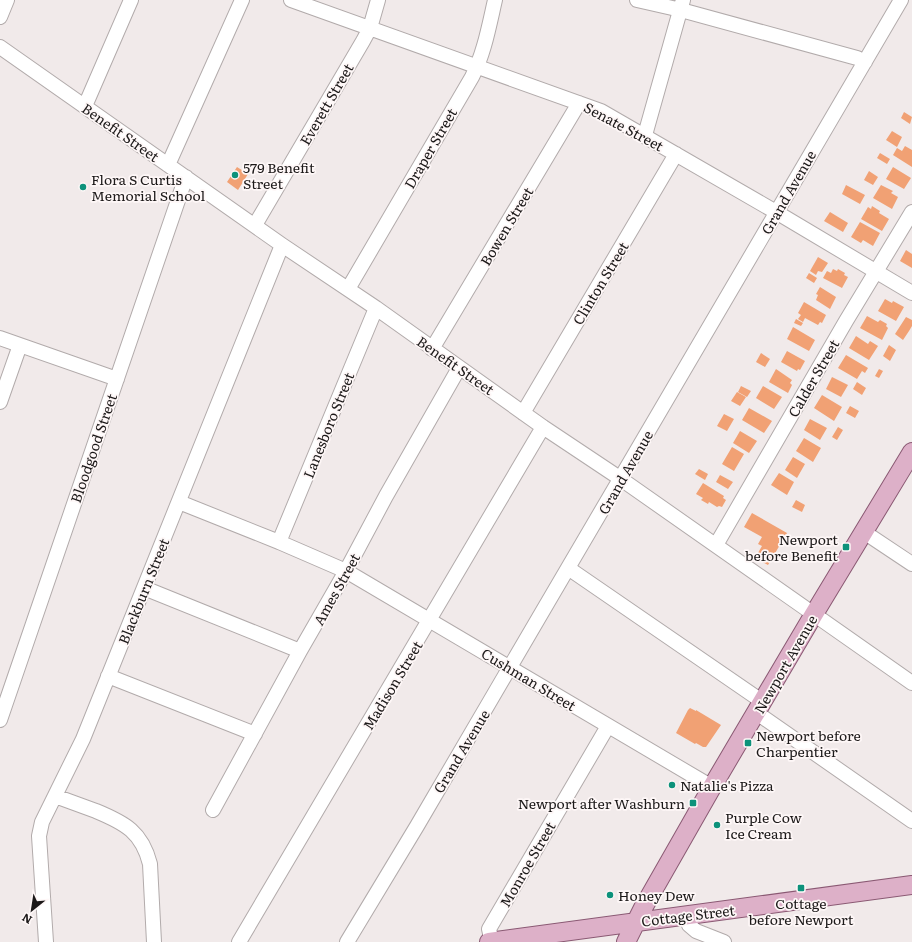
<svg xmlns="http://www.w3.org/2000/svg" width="912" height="942" font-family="Literata,serif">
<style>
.building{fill:#f1a174}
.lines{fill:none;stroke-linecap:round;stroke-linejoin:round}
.minor-casing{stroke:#b2abab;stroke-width:16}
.major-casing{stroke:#8a5973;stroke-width:20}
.minor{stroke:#fff;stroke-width:14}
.major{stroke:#ddb0c8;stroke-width:18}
.poi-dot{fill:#0d927b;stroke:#fef7f7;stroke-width:1.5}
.labels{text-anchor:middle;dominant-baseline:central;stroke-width:3.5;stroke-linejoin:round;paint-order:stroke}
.street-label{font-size:14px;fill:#1c1919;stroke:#fef7f7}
.poi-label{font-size:14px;fill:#1c1919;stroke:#fef7f7;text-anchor:start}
</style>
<rect width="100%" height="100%" fill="#f1eaea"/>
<!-- building -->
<path class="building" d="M904,112L912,117L910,124L901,118Z
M892,131L902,137L897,147L886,140Z
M905,146L912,150V167L893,155L897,148L902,151Z
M880,153L890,159L887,164L877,158Z
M237,167L248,174L238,190L227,182Z
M893,167L911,178L904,189L886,179Z
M869,171L878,177L873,185L864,180Z
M846,185L865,195L860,204L842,194Z
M881,185L893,191L891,193L898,197L892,209L873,198Z
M872,206L880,211L879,213L889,219L882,231L861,219L868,207L871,209Z
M830,212L848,223L843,232L824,221Z
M860,222L880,233L873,246L863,240L861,243L851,237Z
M906,250L912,254V268L900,261Z
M818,257L828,263L822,272L818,271L816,275L810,271Z
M833,269L837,271L838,269L845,273L844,275L848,277L842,288L823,278L827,271L831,273Z
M809,273L817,278L814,283L806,278Z
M820,287L836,297L830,309L816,300L818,295L816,294Z
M885,299L892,303L893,301L904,307L896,321L878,311Z
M804,302L826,315L822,323L820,322L818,325L805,318L803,322L798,319L801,315L798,313Z
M867,316L878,322L880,320L887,324L886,326L888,328L882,340L860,328Z
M906,317L912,320V326L909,331L903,327L909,331L903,340L895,334Z
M796,319L803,323L801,326L794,323Z
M793,327L815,340L809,351L787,339Z
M856,336L868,344L870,341L878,346L869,360L849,348Z
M889,345L896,350L890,361L883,356Z
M787,351L805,361L800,370L798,369L797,371L781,362Z
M761,353L770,359L765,367L756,362Z
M846,355L868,368L865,373L862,371L857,379L838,368Z
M776,369L792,380L790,383L792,385L788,393L769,382Z
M879,369L883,371L879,378L875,376Z
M832,377L848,385L841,397L826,389Z
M857,382L866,388L862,395L853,389Z
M741,386L751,391L747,397L738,392Z
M763,386L782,397L774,409L756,398Z
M737,392L746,397L740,406L731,401Z
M822,395L842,407L834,421L814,408Z
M850,406L859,411L855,418L846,413Z
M749,408L772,421L764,433L742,420Z
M724,414L734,419L727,431L717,426Z
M810,419L827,428L820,440L804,430Z
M838,427L843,430L837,440L832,437Z
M740,431L757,441L749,453L733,443Z
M804,438L821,448L813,462L796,451Z
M732,447L744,454L734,471L722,464Z
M793,457L805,464L797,478L785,470Z
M699,469L708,474L705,480L695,474Z
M779,473L794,482L787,495L771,485Z
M720,475L733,482L728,489L716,482Z
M703,483L724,496L723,498L726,500L722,507L719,506L717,507L709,502L708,504L701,500L703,498L696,494Z
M796,500L805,505L802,512L792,507Z
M752,513L787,533L768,565L755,558L762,546L758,544L762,537L744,527Z
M690,708L696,711V710L721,725L706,747H703L696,743L695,744L676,733L688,710Z"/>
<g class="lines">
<defs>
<path id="minor" d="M291,0L601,111L776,212L912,293
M637,0L681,10L857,58L865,62
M0,17L7,0
M0,47L282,245L376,308L543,427L621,479L912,683
M85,106L131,0
M645,135L683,0
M168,165L242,0
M255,225L363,41L370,28L378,0
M348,289L472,77C484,54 489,26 495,0
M0,338L117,379
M432,349L579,103
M0,402L20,345
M523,413L676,154
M179,502L279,542L346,571L712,787
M864,532L912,564
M279,542L376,308
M716,545L846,321L912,212
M568,568L763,702
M144,588L300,651
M108,676L255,734
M757,713L912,821
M0,720L186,177
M55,796C69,801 82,806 96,811C125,823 142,832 150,864L154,942
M213,810L300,651L346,571L386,496L459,368
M686,916L689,925L696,931L724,942
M46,942L39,836L42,822L83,739L282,245
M239,942L543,427
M347,942L417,826L548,602L901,0
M492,942L489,929L608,726"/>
<path id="major" d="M489,942L912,885
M626,942L643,908L712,787L814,614L912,452"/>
</defs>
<!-- minor casing -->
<use href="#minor" class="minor-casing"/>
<!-- major casing -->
<use href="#major" class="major-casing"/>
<!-- minor -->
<use href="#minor" class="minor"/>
<!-- major -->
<use href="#major" class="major"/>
</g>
<!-- markers -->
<g class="poi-dot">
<circle cx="235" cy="175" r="4"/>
<circle cx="83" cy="187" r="4"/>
<rect x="842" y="543" width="8" height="8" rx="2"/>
<rect x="744" y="739" width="8" height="8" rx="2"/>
<circle cx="672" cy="785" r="4"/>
<rect x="689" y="799" width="8" height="8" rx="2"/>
<circle cx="717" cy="825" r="4"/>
<rect x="797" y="884" width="8" height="8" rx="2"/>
<circle cx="610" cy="895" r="4"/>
</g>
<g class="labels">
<!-- street labels -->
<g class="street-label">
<text transform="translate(326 104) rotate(-60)">Everett Street</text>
<text transform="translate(624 126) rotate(28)">Senate Street</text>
<text transform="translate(121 132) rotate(35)">Benefit Street</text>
<text transform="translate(430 148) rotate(-60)">Draper Street</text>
<text transform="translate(788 192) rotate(-60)">Grand Avenue</text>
<text transform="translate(506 226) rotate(-59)">Bowen Street</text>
<text transform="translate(600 283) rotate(-59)">Clinton Street</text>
<text transform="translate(456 365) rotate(35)">Benefit Street</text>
<text transform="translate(813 378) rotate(-60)">Calder Street</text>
<text transform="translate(328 425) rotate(-68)">Lanesboro Street</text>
<text transform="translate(93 448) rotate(-71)">Bloodgood Street</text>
<text transform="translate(625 472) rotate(-60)">Grand Avenue</text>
<text transform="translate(336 589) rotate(-61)">Ames Street</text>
<text transform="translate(143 591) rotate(-68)">Blackburn Street</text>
<text transform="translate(785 664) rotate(-60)">Newport Avenue</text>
<text transform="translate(529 679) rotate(31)">Cushman Street</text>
<text transform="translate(392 685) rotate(-59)">Madison Street</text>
<text transform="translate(461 751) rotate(-59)">Grand Avenue</text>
<text transform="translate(527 864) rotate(-60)">Monroe Street</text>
<text transform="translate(688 915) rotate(-7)">Cottage Street</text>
</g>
<!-- poi labels -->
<g class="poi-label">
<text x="243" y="167">579 Benefit<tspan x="243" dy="16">Street</tspan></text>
<text x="91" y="179">Flora S Curtis<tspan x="91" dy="16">Memorial School</tspan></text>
<text x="838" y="539" text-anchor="end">Newport<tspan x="838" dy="16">before Benefit</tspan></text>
<text x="756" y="735">Newport before<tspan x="756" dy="16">Charpentier</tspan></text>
<text x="680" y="785">Natalie's Pizza</text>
<text x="685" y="803" text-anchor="end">Newport after Washburn</text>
<text x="725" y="817">Purple Cow<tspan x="725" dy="16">Ice Cream</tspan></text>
<text x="618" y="895">Honey Dew</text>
<text x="801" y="903" text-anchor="middle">Cottage<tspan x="801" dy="16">before Newport</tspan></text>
</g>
</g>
<!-- north arrow -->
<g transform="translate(32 910) rotate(210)" stroke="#fef7f7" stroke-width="3" paint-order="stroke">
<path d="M0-3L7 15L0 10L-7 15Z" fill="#1c1919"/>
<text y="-6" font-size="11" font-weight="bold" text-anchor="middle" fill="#1c1919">N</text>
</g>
</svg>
